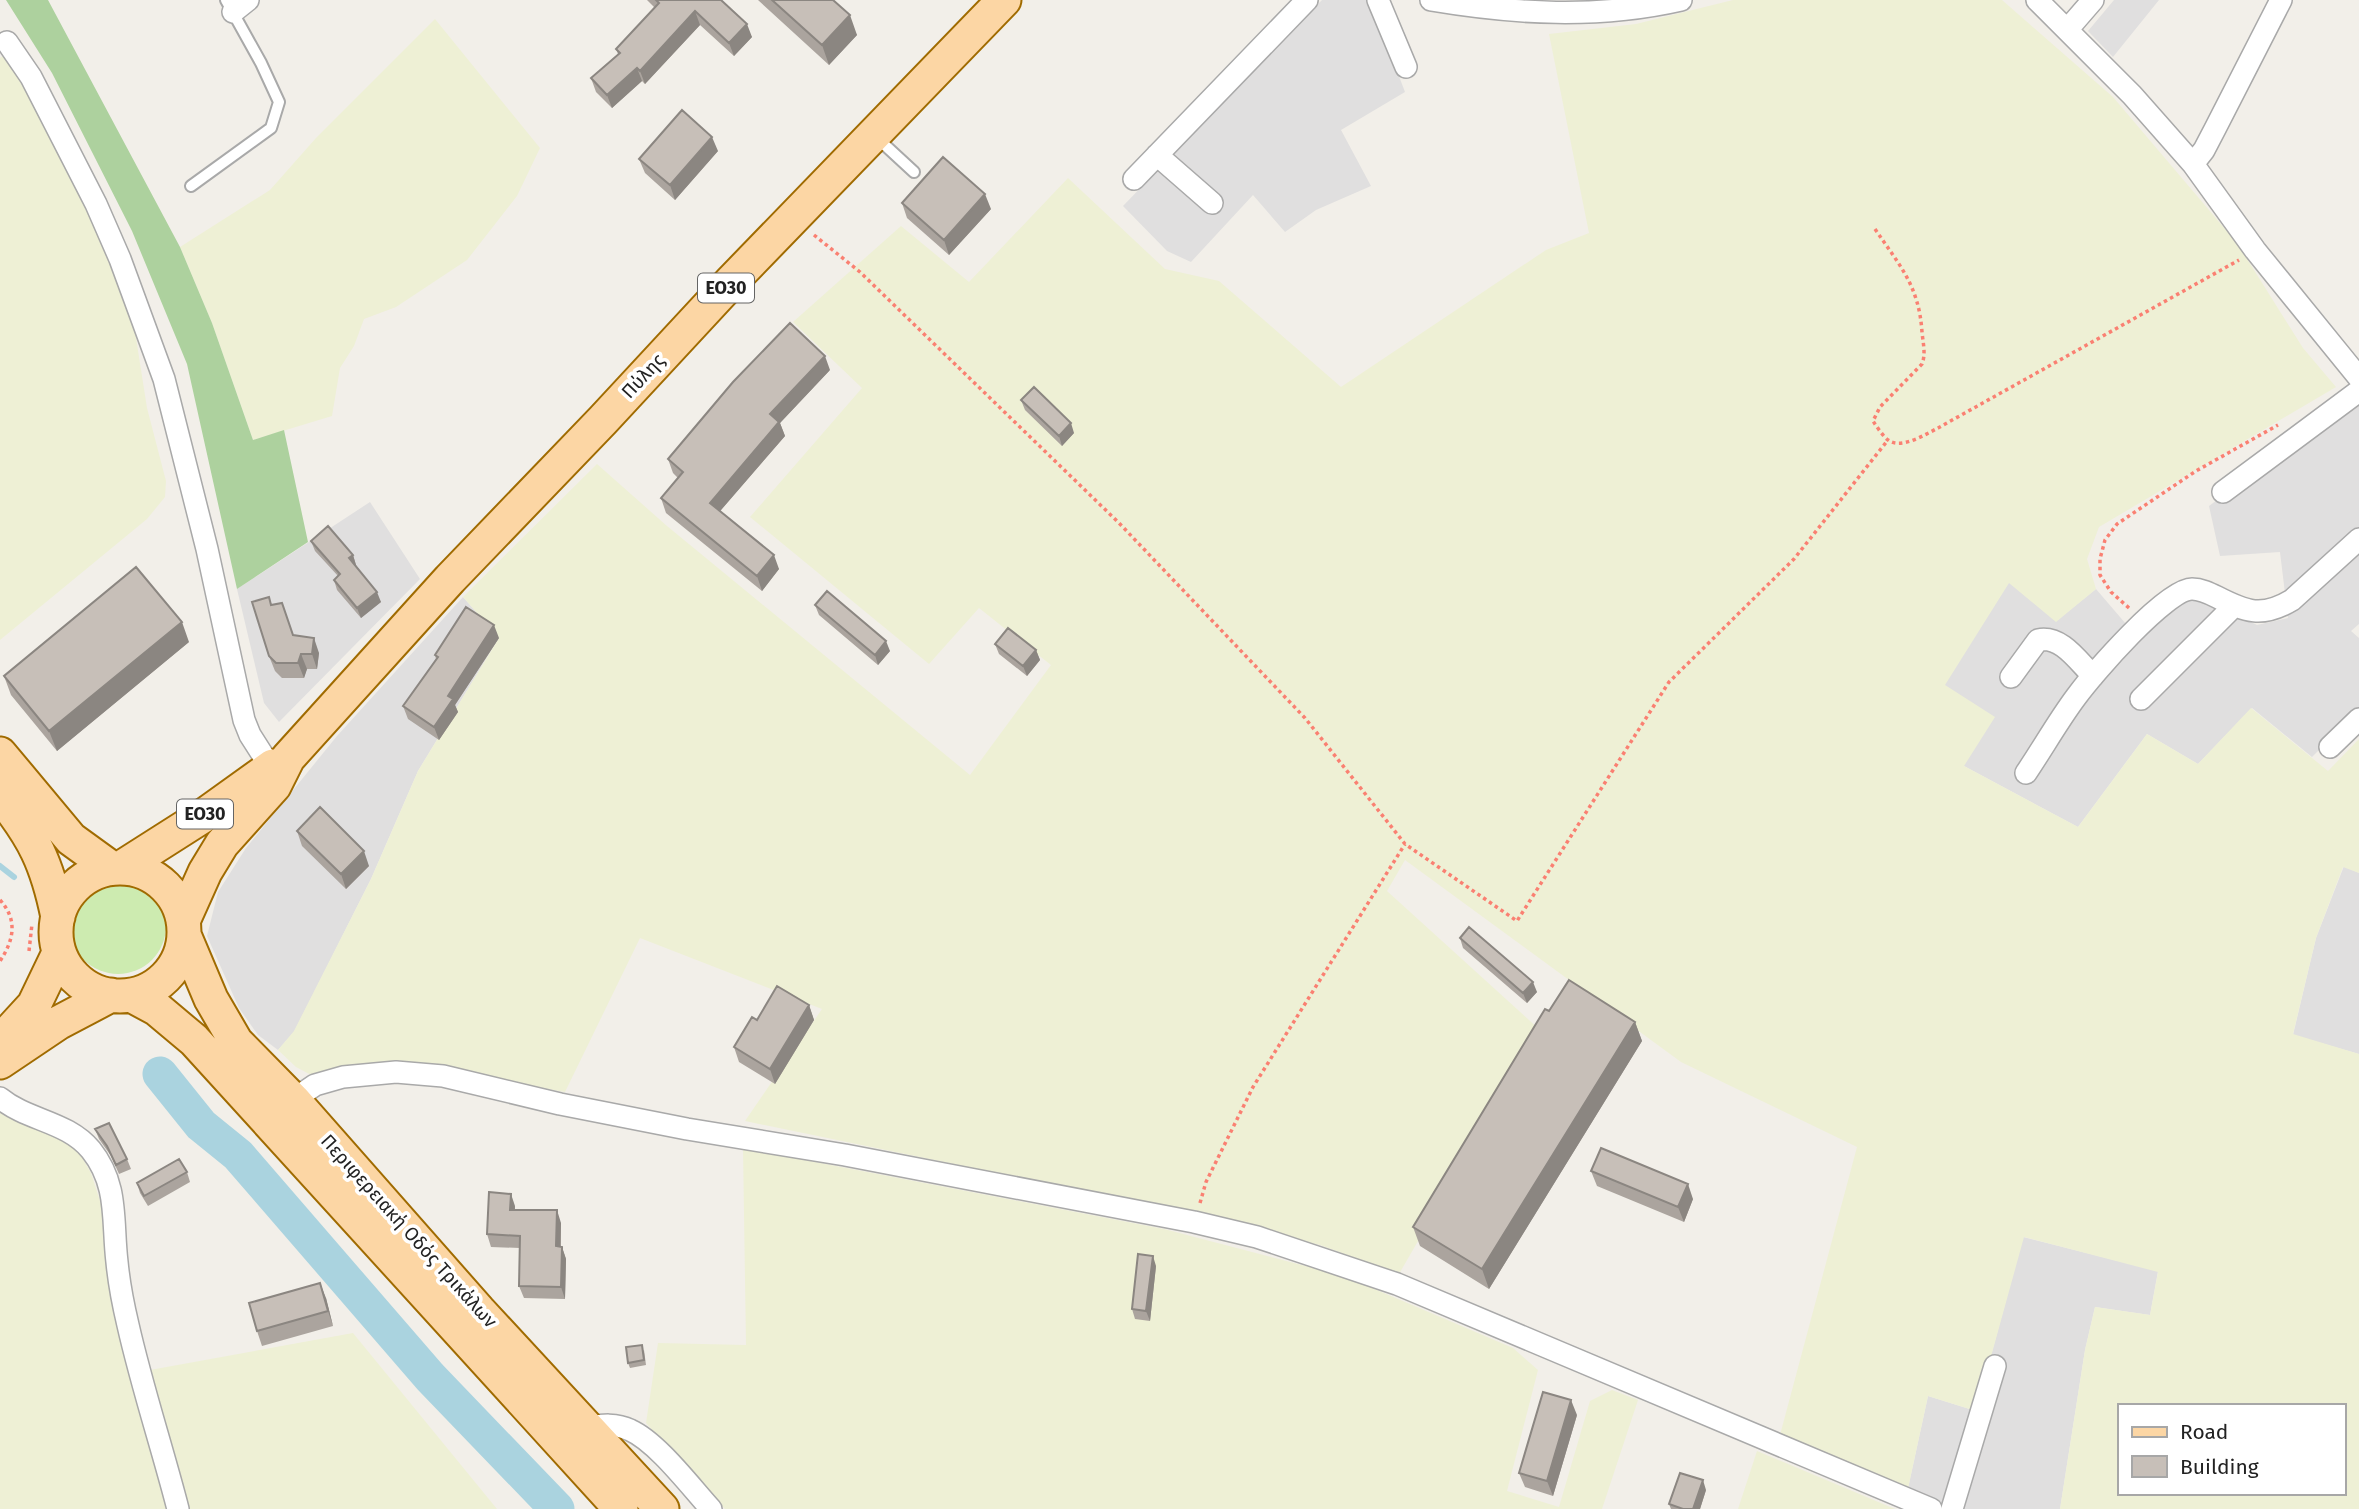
<svg xmlns="http://www.w3.org/2000/svg" width="2359" height="1509" font-family="'Fira Sans',sans-serif">
<style>
.residential{fill:#e0dfdf}
.farmland{fill:#eef0d5;fill-rule:evenodd}
.grass{fill:#cdebb0}
.forest{fill:#add19e}
.lines{fill:none;stroke-linecap:round;stroke-linejoin:round}
.stream{stroke:#aad3df;stroke-width:6}
.river{stroke:#aad3df;stroke-width:35}
.service-casing{stroke:#a9a9a9;stroke-width:14}
.minor-casing{stroke:#a9a9a9;stroke-width:24}
.primary-casing{stroke:#a06b00;stroke-width:37}
.path{stroke:#fa8072;stroke-width:3.5;stroke-dasharray:3.5 3.5;stroke-linecap:butt}
.service{stroke:#fff;stroke-width:10}
.minor{stroke:#fff;stroke-width:21}
.primary{stroke:#fcd6a4;stroke-width:33}
.wall{fill:#aba49e}
.shaded-wall{fill:#8b8681}
.building{fill:#c7bfb8;stroke:#8b8681;stroke-width:2}
.labels{text-anchor:middle;dominant-baseline:central;stroke-width:7;stroke-linejoin:round;paint-order:stroke}
.shield{fill:#fff;stroke:#646464;stroke-width:2}
.shield-label{font-size:18px;font-weight:bold;fill:#222}
.street-label{font-size:19px;fill:#222;stroke:#fff}
</style>
<rect width="100%" height="100%" fill="#f2efe9"/>
<!-- residential -->
<path class="residential" d="M1322,0H1370L1405,92L1341,130L1371,186L1316,210L1285,232L1253,195L1191,262L1167,251L1123,206Z
M2114,0H2159L2113,57L2088,31Z
M2359,394V624L2351,631L2359,638V710L2312,757L2252,708L2198,764L2147,734L2078,827L1964,766L1944,685L2009,582L2056,621L2096,589L2138,638L2187,599L2198,596L2257,625L2288,618L2280,552L2220,556L2209,506Z
M370,502L420,579L279,722L264,703L237,589Z
M463,597L499,638L418,771L371,879L294,1032L278,1050L258,1035L239,1008L207,936L218,892L246,848L337,736Z
M2344,866L2359,873V1054L2293,1035L2316,938Z
M2023,1237L2158,1271L2150,1315L2095,1307L2085,1350L2060,1509H1946L1907,1493L1928,1396L1976,1411Z"/>
<!-- farmland -->
<path class="farmland" d="M1733,0H2002L2113,97L2237,243L2303,348L2336,387L2099,527L2087,559L2096,589L2056,622L2009,583L1945,685L1995,717L1964,766L2078,827L2147,734L2198,764L2251,708L2328,771L2359,739V873L2343,867L2316,938L2293,1034L2359,1054V1509H2060L2085,1350L2095,1307L2150,1315L2158,1272L2024,1237L1976,1411L1928,1396L1907,1493L1780,1435L1857,1147L1681,1062L1405,860L1387,891L1540,1030L1399,1274L1320,1245L1181,1211L745,1121L822,1009L640,938L565,1092L400,1063L313,1076L296,1067L278,1050L294,1031L371,879L418,771L499,638L463,597L597,464L667,526L970,775L1051,665L979,608L929,664L750,517L862,388L793,322L901,226L969,282L1068,178L1165,269L1219,281L1341,387L1546,250L1589,233L1549,34L1636,24ZM2119,1406H2343V1493H2119Z
M435,19L540,148L517,196L467,260L396,307L364,319L354,346L340,368L332,416L253,440L212,323L180,247L270,190L316,138Z
M4,55L46,120L106,247L134,325L147,408L166,481L165,497L147,519L0,640V58Z
M0,1113L60,1136L79,1152L91,1173L101,1204L107,1268L128,1374L353,1333L497,1509H0Z
M743,1148L1164,1229L1344,1276L1513,1348L1538,1370L1507,1491L1559,1507L1590,1401L1612,1390L1638,1400L1602,1509H725L646,1423L658,1343L746,1345Z
M1757,1451L1895,1509H1738Z"/>
<!-- grass -->
<path class="grass" d="M70 926a48 48 0 1 1 96 0a48 48 0 1 1-96 0Z"/>
<!-- forest -->
<path class="forest" d="M6,0H48L180,247L212,323L253,440L284,430L308,542L237,589L187,364L132,231L52,73Z"/>
<g class="lines">
<!-- stream -->
<path class="stream" d="M0,866L14,877"/>
<!-- river -->
<path class="river" d="M160,1074L201,1125L238,1155L430,1377L557,1509"/>
<defs>
<path id="service" d="M875,136L914,172
M191,186L271,128L279,102L261,63L226,0"/>
<path id="minor" d="M1378,0L1406,67
M1431,0C1514,14 1598,19 1681,0
M2037,0L2132,95L2193,164L2255,250L2359,378
M233,12L248,0
M2067,30L2093,0
M7,42L31,77L96,204L120,259L164,379L207,549L244,720L250,735L271,768
M1157,155L1212,203
M2193,164L2204,150L2216,127L2281,0
M1134,179L1307,0
M2223,492L2359,391
M2011,677L2038,640C2061,635 2078,661 2093,676
M2141,699L2234,606
M2330,747L2359,719
M2026,773C2043,748 2058,721 2076,697C2093,674 2166,589 2192,589C2201,589 2209,593 2217,597C2246,612 2262,618 2292,600L2359,539
M0,1098C28,1121 67,1121 91,1150C119,1185 112,1221 117,1262C119,1283 123,1304 128,1325C142,1387 162,1447 178,1509
M293,1100L315,1085L343,1077L396,1072L443,1076L560,1104L687,1129L845,1155L1194,1222L1257,1237L1397,1284L1931,1509
M587,1427C602,1425 616,1423 630,1430C657,1442 690,1486 711,1509
M1952,1509L1995,1366"/>
<path id="primary" d="M0,754L71,839L111,868
M0,795C34,837 47,863 58,917
M121,868L209,812L273,766
M56 932a64 64 0 1 1 128 0a64 64 0 1 1-128 0Z
M183,921L205,872L222,844L274,786L288,758L450,579L603,420L731,282L1004,0
M184,935L211,999L236,1042L293,1100L479,1311L662,1509
M131,995L157,1009L194,1040L621,1509
M0,1042L34,1005L59,953
M0,1062L58,1023L111,995"/>
</defs>
<!-- service casing -->
<use href="#service" class="service-casing"/>
<!-- minor casing -->
<use href="#minor" class="minor-casing"/>
<!-- primary casing -->
<use href="#primary" class="primary-casing"/>
<!-- path -->
<path class="path" d="M1875,229C1900,266 1919,286 1922,332C1923,343 1926,354 1922,364L1880,407L1873,421C1877,427 1882,435 1888,440C1901,450 1926,434 1938,428L2239,260
M814,235L860,272L1119,523L1305,718L1405,844L1517,921L1669,682L1794,559L1888,440
M2129,608L2111,592L2100,575V559L2105,540L2117,524L2196,471L2278,425
M0,900C18,920 14,940 0,961
M29,951L32,924
M1200,1203L1206,1182L1253,1087L1405,844"/>
<!-- service -->
<use href="#service" class="service"/>
<!-- minor -->
<use href="#minor" class="minor"/>
<!-- primary -->
<use href="#primary" class="primary"/>
</g>
<!-- wall -->
<path class="wall" d="M647,0H721L752,37L734,56L700,25L645,84L642,81L612,108L596,92L591,78L618,54L616,49L655,8Z
M758,0H833L857,35L829,65Z
M718,151L675,200L645,173L639,159Z
M902,203L991,209L949,255L907,218Z
M830,370L780,423L785,436L720,511L779,569L762,591L666,513L661,498L678,478L673,473L668,459Z
M1021,400L1074,433L1062,446L1025,410Z
M311,541L353,555L356,565L381,602L361,618L337,590L334,580L338,576L315,551Z
M272,605L293,635L319,653L317,669H307L304,678H282L275,671L269,656Z
M815,605L890,651L878,665L819,615Z
M499,638L455,705L458,712L439,740L408,719L403,706L436,659L435,655Z
M189,642L57,751L11,695L4,676Z
M995,644L1036,650L1040,660L1027,676L999,654Z
M297,831L369,866L346,889L302,846Z
M1460,938L1537,992L1527,1003L1463,948Z
M809,1005L814,1020L775,1084L739,1062L734,1047L757,1020Z
M1549,1011L1635,1022L1642,1041L1489,1289L1420,1246L1413,1227Z
M95,1129L127,1159L131,1169L119,1174L111,1156L99,1139Z
M1591,1171L1693,1199L1684,1222L1597,1186Z
M187,1172L190,1182L148,1206L140,1193L137,1183Z
M515,1206V1210L561,1223V1247H562L566,1259L565,1299L524,1298L519,1286L520,1248L491,1247L487,1234Z
M1156,1266L1150,1321L1135,1319L1132,1309Z
M326,1298L333,1326L262,1346L257,1331Z
M644,1350L646,1365L630,1368L628,1363Z
M1577,1415L1553,1496L1525,1487L1519,1473Z
M1706,1490L1700,1509H1671L1669,1504Z"/>
<!-- shaded-wall -->
<path class="shaded-wall" d="M695,11L700,25L645,84L640,71Z
M850,15L857,35L829,65L822,45Z
M747,24L752,37L734,56L729,43Z
M637,68L642,81L612,108L607,95Z
M712,137L718,151L675,200L670,185Z
M985,194L991,209L949,255L944,240Z
M825,356L830,370L780,423L785,436L715,517L710,503L770,414Z
M1071,423L1074,433L1062,446L1059,436Z
M353,555L356,565L353,568L349,558Z
M774,555L779,569L762,591L757,576Z
M377,592L381,602L361,618L357,608Z
M182,622L189,642L57,751L49,731Z
M494,625L499,638L455,705L458,712L439,740L434,727L448,696Z
M314,638L319,653L317,669L312,654Z
M886,641L890,651L878,665L875,655Z
M1036,650L1040,660L1027,676L1023,666Z
M301,654L307,669L304,678L298,663Z
M364,851L369,866L346,889L341,874Z
M1533,982L1537,992L1527,1003L1523,993Z
M809,1005L814,1020L775,1084L770,1069Z
M1635,1022L1642,1041L1489,1289L1482,1269Z
M1688,1184L1693,1199L1684,1222L1678,1207Z
M511,1194L515,1206L514,1222L510,1210Z
M557,1210L561,1223L560,1259L556,1246Z
M562,1247L566,1259L565,1299L561,1287Z
M1153,1256L1156,1266L1150,1321L1146,1311Z
M320,1283L326,1298L333,1326L328,1311Z
M1571,1400L1577,1415L1553,1496L1547,1481Z
M1703,1480L1706,1490L1700,1509H1693Z"/>
<!-- building -->
<path class="building" d="M656,0H721L747,24L729,43L695,11L640,71L637,68L607,95L591,78L620,53L616,49L659,3Z
M772,0H833L850,15L822,45Z
M682,110L712,137L670,185L639,159Z
M943,157L985,194L944,240L902,203Z
M790,323L825,356L770,414L779,422L710,503L774,555L757,576L661,498L683,472L668,459L733,382Z
M1034,387L1071,423L1059,436L1021,400Z
M328,526L353,555L349,558L377,592L357,608L334,580L340,574L311,541Z
M136,567L182,622L49,731L4,676Z
M827,591L886,641L875,655L815,605Z
M269,597L271,605L282,603L293,635L314,638L312,654H301L298,663H276L269,656L252,602Z
M466,607L494,625L448,696L453,699L434,727L403,706L438,657L435,655Z
M1008,628L1036,650L1023,666L995,644Z
M320,807L364,851L341,874L297,831Z
M1469,927L1533,982L1523,993L1460,938Z
M1569,980L1635,1022L1482,1269L1413,1227L1545,1009L1549,1011Z
M777,986L809,1005L770,1069L734,1047L752,1017L757,1020Z
M109,1123L127,1159L116,1165L107,1146L95,1129Z
M1601,1148L1688,1184L1678,1207L1591,1171Z
M179,1159L187,1172L144,1196L137,1183Z
M489,1192L511,1194L510,1210H557L556,1246L562,1247L561,1287L519,1286L520,1236L487,1234Z
M1138,1254L1153,1256L1146,1311L1132,1309Z
M320,1283L328,1311L257,1331L249,1303Z
M642,1345L644,1360L628,1363L626,1347Z
M1543,1392L1571,1400L1547,1481L1519,1473Z
M1680,1473L1703,1480L1693,1509H1683L1669,1504Z"/>
<g class="labels">
<!-- shield labels -->
<g class="shield">
<rect x="698" y="273.5" width="56" height="29" rx="5"/>
<rect x="177" y="799.5" width="56" height="29" rx="5"/>
</g>
<g class="shield-label">
<text x="726" y="288">ΕΟ30</text>
<text x="205" y="814">ΕΟ30</text>
</g>
<!-- street labels -->
<g class="street-label">
<text transform="translate(643 376) rotate(-47)">Πύλης</text>
<text transform="translate(409 1231) rotate(48)">Περιφερειακή Οδός Τρικάλων</text>
</g>
</g>
<!-- legend -->
<rect x="2118" y="1404" width="228" height="91" fill="#ffffff" stroke="#a7a7a7" stroke-width="2"/>
<rect x="2132" y="1427" width="35" height="10" fill="#fcd6a4" stroke="#a7a7a7" stroke-width="2"/>
<text x="2180" y="1439" font-size="21" fill="#222222">Road</text>
<rect x="2132" y="1456" width="35" height="21" fill="#c7bfb8" stroke="#a7a7a7" stroke-width="2"/>
<text x="2180" y="1474" font-size="21" fill="#222222">Building</text>
</svg>
